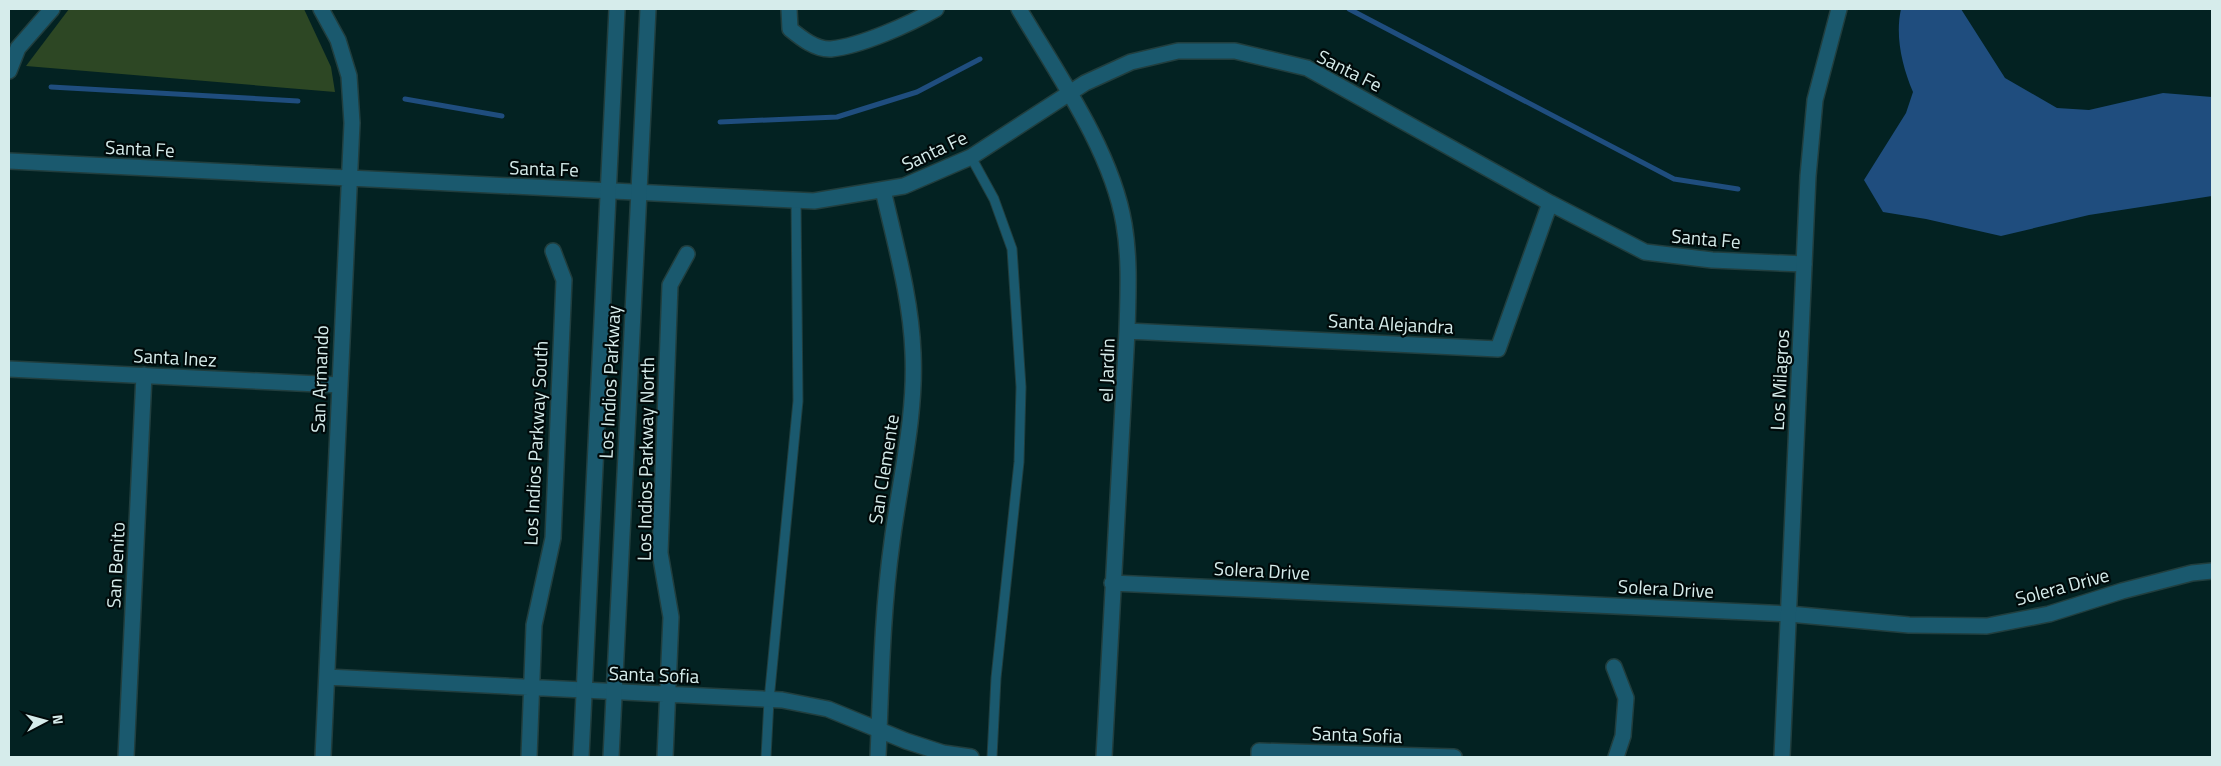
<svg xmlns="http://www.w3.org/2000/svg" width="2221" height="766" font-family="'Titillium Web',sans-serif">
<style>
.green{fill:#2d4724}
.water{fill:#1f4d7e}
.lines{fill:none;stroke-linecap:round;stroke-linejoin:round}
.stream{stroke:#1f4d7e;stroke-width:5}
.service-casing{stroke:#213e3e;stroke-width:11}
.minor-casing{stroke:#213e3e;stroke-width:18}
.tertiary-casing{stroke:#213e3e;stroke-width:18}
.service{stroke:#1a596e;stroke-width:9}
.minor{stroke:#1a596e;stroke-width:15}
.tertiary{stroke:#1a596e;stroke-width:15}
.labels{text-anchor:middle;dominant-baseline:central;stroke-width:4.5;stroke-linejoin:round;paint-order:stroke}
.street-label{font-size:19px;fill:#d6eceb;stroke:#000a0a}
</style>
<rect width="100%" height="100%" fill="#032222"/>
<!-- green -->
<path class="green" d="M69,9H304L331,67L335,92L26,66Z"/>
<!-- water -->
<path class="water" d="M1901,9H1961L2005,78L2057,108L2089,110L2163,93L2212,97V196L2089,215L2001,236L1926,219L1883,212L1864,180L1906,113L1913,92C1902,66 1895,36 1901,9Z"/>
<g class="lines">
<!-- stream -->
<path class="stream" d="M1349,9L1674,179L1738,189
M51,87L298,101
M405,99L502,116
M720,122L837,117L917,92L980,59"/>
<defs>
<path id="service" d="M971,157L994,199L1012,249L1021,387L1019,462L996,678L992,757
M766,757L769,700L798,401L796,200"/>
<path id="minor" d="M321,9L338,40L349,76L352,123L323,757
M789,9L790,29C801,38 816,50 831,49C861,46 910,24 936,9
M1019,9C1057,73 1112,151 1124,224C1130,259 1128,295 1127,331L1104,757
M9,71L18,48L52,9
M9,161L814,201L904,186L971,157L1085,83L1131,62L1178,51H1235L1307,68L1550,203L1645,252L1712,260L1804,264
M1127,331L1498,349L1550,203
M9,369L339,385
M1112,583L1789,614L1909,625L1987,626L2049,614L2122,591L2192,573L2212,571
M1614,667L1626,698L1623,736L1616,757
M327,677L782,700L828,709L906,741L943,753L971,757
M126,757L144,375
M529,757L534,625L553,538L564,280L553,251
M665,757L671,617L660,553L670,285L687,254
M878,757C881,685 882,613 892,542C900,479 916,417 913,353C911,298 895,243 883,190
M1259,757V751L1454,757"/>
<path id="tertiary" d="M581,757L617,9
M611,757L648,9
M1782,757L1808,176L1815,100L1839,9"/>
</defs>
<!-- service casing -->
<use href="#service" class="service-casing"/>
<!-- minor casing -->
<use href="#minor" class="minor-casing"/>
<!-- tertiary casing -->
<use href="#tertiary" class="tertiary-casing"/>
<!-- service -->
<use href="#service" class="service"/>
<!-- minor -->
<use href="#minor" class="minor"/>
<!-- tertiary -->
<use href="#tertiary" class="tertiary"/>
</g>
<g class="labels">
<!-- street labels -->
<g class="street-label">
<text transform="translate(1350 70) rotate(27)">Santa Fe</text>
<text transform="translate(140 148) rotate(3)">Santa Fe</text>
<text transform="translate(934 150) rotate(-25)">Santa Fe</text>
<text transform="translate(544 168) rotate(2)">Santa Fe</text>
<text transform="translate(1706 238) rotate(5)">Santa Fe</text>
<text transform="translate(1391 323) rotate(3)">Santa Alejandra</text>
<text transform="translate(175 357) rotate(3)">Santa Inez</text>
<text transform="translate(1106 370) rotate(-88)">el Jardin</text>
<text transform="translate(319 379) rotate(-88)">San Armando</text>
<text transform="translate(1779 380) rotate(-87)">Los Milagros</text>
<text transform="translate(609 382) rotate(-87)">Los Indios Parkway</text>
<text transform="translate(535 443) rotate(-87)">Los Indios Parkway South</text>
<text transform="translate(645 459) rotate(-89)">Los Indios Parkway North</text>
<text transform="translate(883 469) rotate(-81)">San Clemente</text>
<text transform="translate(115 565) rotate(-87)">San Benito</text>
<text transform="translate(1262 570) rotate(3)">Solera Drive</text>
<text transform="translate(2062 586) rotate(-15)">Solera Drive</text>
<text transform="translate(1666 588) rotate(3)">Solera Drive</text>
<text transform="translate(654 674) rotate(2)">Santa Sofia</text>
<text transform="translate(1357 734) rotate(2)">Santa Sofia</text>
</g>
</g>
<!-- border -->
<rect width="2221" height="766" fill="none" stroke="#d6eceb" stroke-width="20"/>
<!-- north arrow -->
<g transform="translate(45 721) rotate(84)" stroke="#000a0a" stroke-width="4" paint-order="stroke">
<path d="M0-4L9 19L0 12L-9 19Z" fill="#d6eceb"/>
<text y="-8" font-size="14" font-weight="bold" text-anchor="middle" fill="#d6eceb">N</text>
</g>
</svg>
